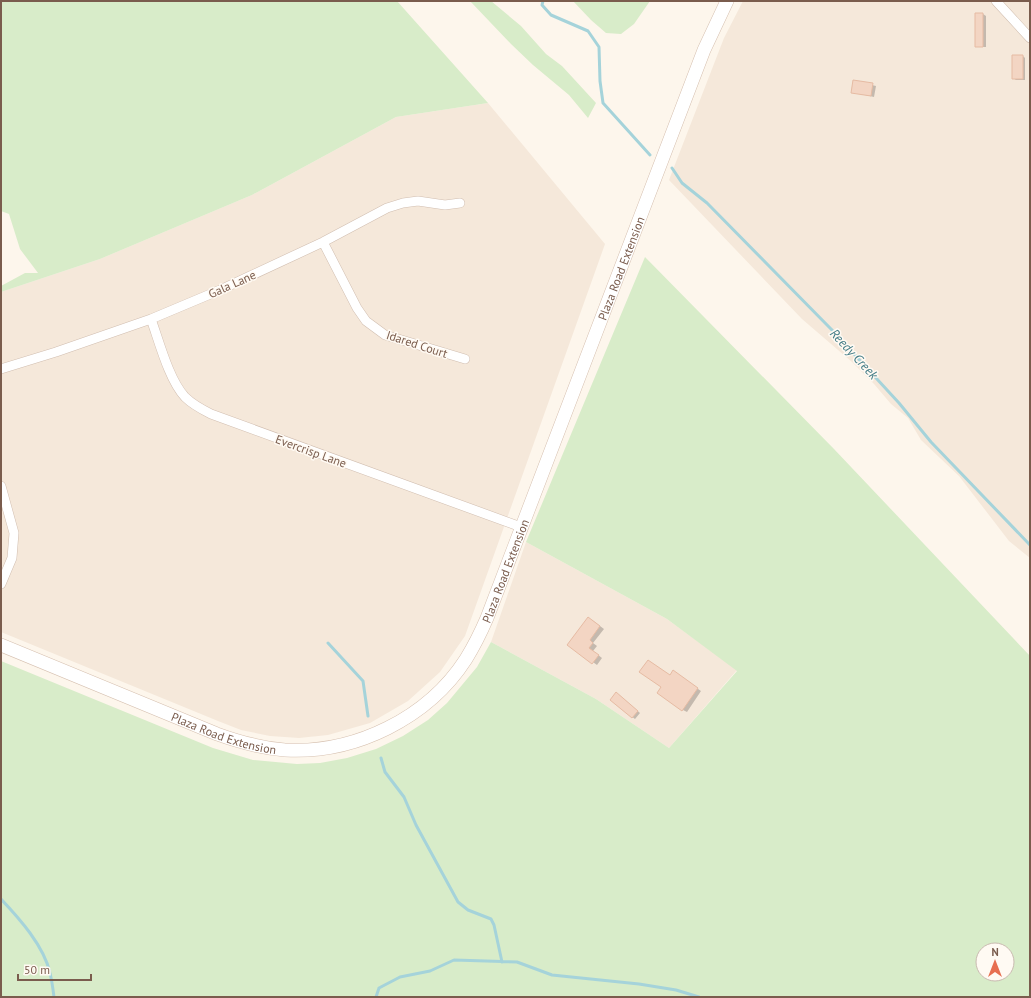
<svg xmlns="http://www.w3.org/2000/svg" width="1031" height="998" font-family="'PT Sans',sans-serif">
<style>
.residential{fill:#f5e8da}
.green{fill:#d8ecc9;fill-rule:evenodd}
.shadow{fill:#0003}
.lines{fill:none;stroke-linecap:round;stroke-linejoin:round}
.stream{stroke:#a5d3da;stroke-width:3}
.building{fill:#f3d5c3;stroke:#e6bba3}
.street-casing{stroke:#d1beb0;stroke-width:10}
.secondary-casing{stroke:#d6c0b0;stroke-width:14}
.street{stroke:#fff;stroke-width:9}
.secondary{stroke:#fff;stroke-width:13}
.labels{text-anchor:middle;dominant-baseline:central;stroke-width:3;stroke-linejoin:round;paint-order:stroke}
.street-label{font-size:12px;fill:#7a5c4d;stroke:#fffaf3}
.water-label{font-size:13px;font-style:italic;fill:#437c86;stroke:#fffaf3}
</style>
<rect width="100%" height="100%" fill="#fdf6ec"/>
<!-- residential -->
<path class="residential" d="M743,1H1030V558L1009,541L959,476L921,440L908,418L891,404L874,384L852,362L802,319L669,180L724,38Z
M488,103L605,244L465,636L440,672L408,701L370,723L328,735L299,738L270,736L241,730L218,721L1,632V292L100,259L252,195L396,117Z
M526,542L667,619L737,670L669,748L596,699L491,642Z"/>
<!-- green -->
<path class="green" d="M1,1H397L488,103L396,117L252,195L100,259L1,292V286L25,273H38L20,249L9,214L1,211Z
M470,1H491L521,26L546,54L562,66L596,103L588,118L569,95L533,65L511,44Z
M573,1H650L634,24L621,34L606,33L591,20Z
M645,257L834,449L1030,656V997H1V661L213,748L253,760L297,764L320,763L347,758L376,749L403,736L428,720L447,703L477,667L491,642L596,699L669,748L737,671L667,619L526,542ZM983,950H1007V974H983Z"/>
<!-- shadow -->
<path class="shadow" d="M976,14H983L986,16V47H979L976,46Z
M1023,56L1025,58V80H1016L1013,78Z
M854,81L876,86L874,97L852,92Z
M592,620L604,629L593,643L597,646L593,651L602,658L597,665L568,644Z
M676,674L701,691L687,712L683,710L662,687L670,676Z
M619,695L640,713L635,719L611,700Z"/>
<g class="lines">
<!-- stream -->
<path class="stream" d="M543,1L542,5L551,15L588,31L599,47L600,81L603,103L650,155
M672,168L682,183L707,203L831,329L899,403L931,442L1030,545
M328,643L363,681L368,716
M381,758L385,772L404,797L416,825L458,902L468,910L491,919L494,925L502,962
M1,899C19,918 44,946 50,973C52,981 53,989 54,997
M376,997L379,988L400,977L430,971L454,960L517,962L552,975L639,984L676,990L699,997"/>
</g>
<!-- building -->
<path class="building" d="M975,13H983V47H975Z
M1012,55H1023V79H1012Z
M853,80L873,83L871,96L851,93Z
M588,617L600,626L590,640L593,643L589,648L599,655L592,664L567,645Z
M648,660L670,675L673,670L698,688L682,711L657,693L661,687L639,672Z
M616,692L638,711L632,718L610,700Z"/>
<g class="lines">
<defs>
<path id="street" d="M996,1L1030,38
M323,242L357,308L366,321L385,335L465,359
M151,319C159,341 169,380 185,397C192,404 201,409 211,414L521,527
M1,369L56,352L151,319L220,290L323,242L387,208L403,203L418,201L445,205L460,203
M1,486L14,533L12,558L1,584"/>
<g id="secondary">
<path id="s1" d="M1,645L217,734C239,742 261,748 285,750C355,754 428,718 466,659C474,646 481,632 487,618L704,50L727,1"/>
</g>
</defs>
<!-- street casing -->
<use href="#street" class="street-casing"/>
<!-- secondary casing -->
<use href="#secondary" class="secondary-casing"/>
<!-- street -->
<use href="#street" class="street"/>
<!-- secondary -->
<use href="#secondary" class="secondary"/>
</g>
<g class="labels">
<!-- street labels -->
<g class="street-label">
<text stroke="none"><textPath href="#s1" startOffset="936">Plaza Road Extension</textPath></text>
<text transform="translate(232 284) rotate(-24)">Gala Lane</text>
<text transform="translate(417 344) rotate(18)">Idared Court</text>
<text transform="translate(311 451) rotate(20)">Evercrisp Lane</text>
<text stroke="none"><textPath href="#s1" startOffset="612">Plaza Road Extension</textPath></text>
<text stroke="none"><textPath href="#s1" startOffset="240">Plaza Road Extension</textPath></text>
</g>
<!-- water labels -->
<g class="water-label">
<text transform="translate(854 354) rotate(47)">Reedy Creek</text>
</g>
</g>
<!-- border -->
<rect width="1031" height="998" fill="none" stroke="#7a5c4d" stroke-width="4"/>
<!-- north arrow -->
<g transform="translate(995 962)"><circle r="19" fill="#fffaf3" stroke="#cabbb1"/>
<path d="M0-3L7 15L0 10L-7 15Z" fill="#e76f51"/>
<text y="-6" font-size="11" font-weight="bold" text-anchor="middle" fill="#7a5c4d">N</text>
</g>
<!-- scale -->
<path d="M18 974v6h73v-6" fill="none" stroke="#7a5c4d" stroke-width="2"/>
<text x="24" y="974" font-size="12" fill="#7a5c4d" stroke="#fffaf3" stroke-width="3" paint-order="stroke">50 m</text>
</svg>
